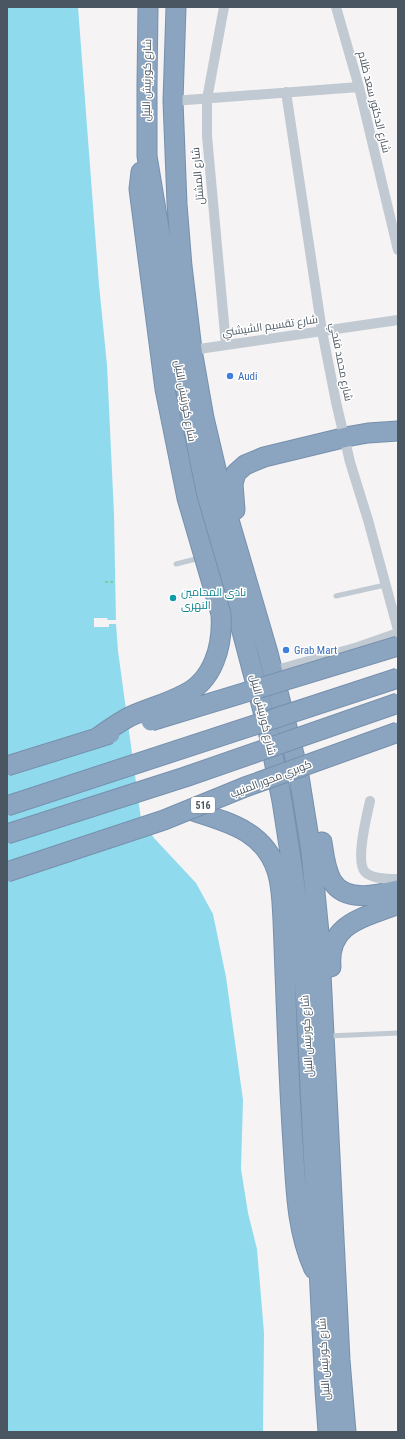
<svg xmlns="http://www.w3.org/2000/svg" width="405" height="1439" font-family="'Roboto Condensed',Cairo,sans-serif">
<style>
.water{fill:#90daee}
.pier{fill:#f5f3f3}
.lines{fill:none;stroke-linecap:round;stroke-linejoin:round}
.highway-casing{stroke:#7690ad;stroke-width:21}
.path{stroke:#7ad0a6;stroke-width:2;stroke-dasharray:3 2;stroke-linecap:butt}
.lane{stroke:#c1cad2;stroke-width:5}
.street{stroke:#c1cad2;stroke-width:10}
.highway{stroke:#8ba5c1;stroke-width:19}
.highway-bridge-casing{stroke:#7690ad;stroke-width:21;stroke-linecap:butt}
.highway-bridge{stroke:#8ba5c1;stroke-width:19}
.shop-dot{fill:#3f7fe0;stroke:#fff;stroke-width:1.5}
.culture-dot{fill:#0f9aa8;stroke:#fff;stroke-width:1.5}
.labels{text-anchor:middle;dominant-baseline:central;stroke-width:3;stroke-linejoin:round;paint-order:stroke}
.shield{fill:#fff;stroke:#808990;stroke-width:1}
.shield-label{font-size:10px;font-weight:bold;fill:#4a5661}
.street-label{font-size:11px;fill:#4a5661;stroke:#fff}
.shop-label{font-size:11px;fill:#366cbe;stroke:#fff;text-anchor:start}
.culture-label{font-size:11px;fill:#0d838f;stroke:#fff;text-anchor:start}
</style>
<rect width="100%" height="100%" fill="#f5f3f3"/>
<!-- water -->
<path class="water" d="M7,7H78L99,285L107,365L114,514L116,624L118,651L141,819L154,838L196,883L213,914L226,977L243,1100L241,1169L248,1213L257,1249L264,1333L263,1432H7Z"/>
<!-- pier -->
<path class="pier" d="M94,618H107L108,620H116V624H109V627H94Z"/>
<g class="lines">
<defs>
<path id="highway" d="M148,7L147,84V156L163,252L177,359L193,445L268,730L282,801L293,872L301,935L306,1004L325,1390L328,1432
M176,7L173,101L177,204L182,266L192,350L204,418L224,503L268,653L298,770L311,851L319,933L340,1360L346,1432
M141,172L139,189L165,389
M235,510L233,484L236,473L245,465L264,457L351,436L368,433L398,431
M190,810C227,822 264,830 277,871C282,886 282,904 283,920C286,994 288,1069 293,1144C296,1187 296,1229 314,1269
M322,842C324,855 325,869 332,881C345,903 378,895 398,890
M331,967C327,922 365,918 398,904"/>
</defs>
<!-- highway casing -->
<use href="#highway" class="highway-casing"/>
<!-- path -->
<path class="path" d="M105,582H115"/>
<!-- lane -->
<path class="lane" d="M176,564L200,558
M336,596L385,585
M328,1036L398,1033"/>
<!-- street -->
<path class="street" d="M224,7L207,99V136L226,345
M336,7L359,87L398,250
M286,92L322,331L336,402L350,462L368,520L398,630
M173,101L359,87
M192,350L398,320
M273,671L358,647L398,633
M370,801C367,815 355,861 365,872C372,879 388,879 398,879"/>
<!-- highway -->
<use href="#highway" class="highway"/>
<defs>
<path id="highway-bridge" d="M151,721L398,646
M98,737C108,730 118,723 129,717C146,709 166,704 183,695C214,681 223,645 221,614L187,498L165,389
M7,766L110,734
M7,806L398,678
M7,834L185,777L398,703
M7,872L164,820L245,787L398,732"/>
</defs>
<!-- highway-bridge casing -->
<use href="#highway-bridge" class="highway-bridge-casing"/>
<!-- highway-bridge -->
<use href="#highway-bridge" class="highway-bridge"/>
</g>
<!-- markers -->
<g class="shop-dot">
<circle cx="230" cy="376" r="4"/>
<circle cx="286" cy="650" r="4"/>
</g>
<circle class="culture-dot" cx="173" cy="598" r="4"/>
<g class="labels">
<!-- shield labels -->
<rect class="shield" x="191" y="797" width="24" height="16" rx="3"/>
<g class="shield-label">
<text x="203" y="805">516</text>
</g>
<!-- street labels -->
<g class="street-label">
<text transform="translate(147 80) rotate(-89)">شارع كورنيش النيل</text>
<text transform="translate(374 102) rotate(76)">شارع الدكتور سعد ظلام</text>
<text transform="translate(198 176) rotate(-95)">شارع المشتل</text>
<text transform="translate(270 326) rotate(-8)">شارع تقسيم الشيشني</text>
<text transform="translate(341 362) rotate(79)">شارع محمد فتحي</text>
<text transform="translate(185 401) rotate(80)">شارع كورنيش النيل</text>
<text transform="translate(263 715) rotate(77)">شارع كورنيش النيل</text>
<text transform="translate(271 779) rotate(-21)">كوبري محور المنيب</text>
<text transform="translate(307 1036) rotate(-93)">شارع كورنيش النيل</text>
<text transform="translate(324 1359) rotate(-93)">شارع كورنيش النيل</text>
</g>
<!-- shop labels -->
<g class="shop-label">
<text x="238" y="376">Audi</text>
<text x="294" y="650">Grab Mart</text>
</g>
<!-- culture labels -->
<g class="culture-label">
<text x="181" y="592">نادى المحامين<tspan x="181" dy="13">النهرى</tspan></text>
</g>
</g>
<!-- border -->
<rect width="405" height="1439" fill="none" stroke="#4a5661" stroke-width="16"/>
</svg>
